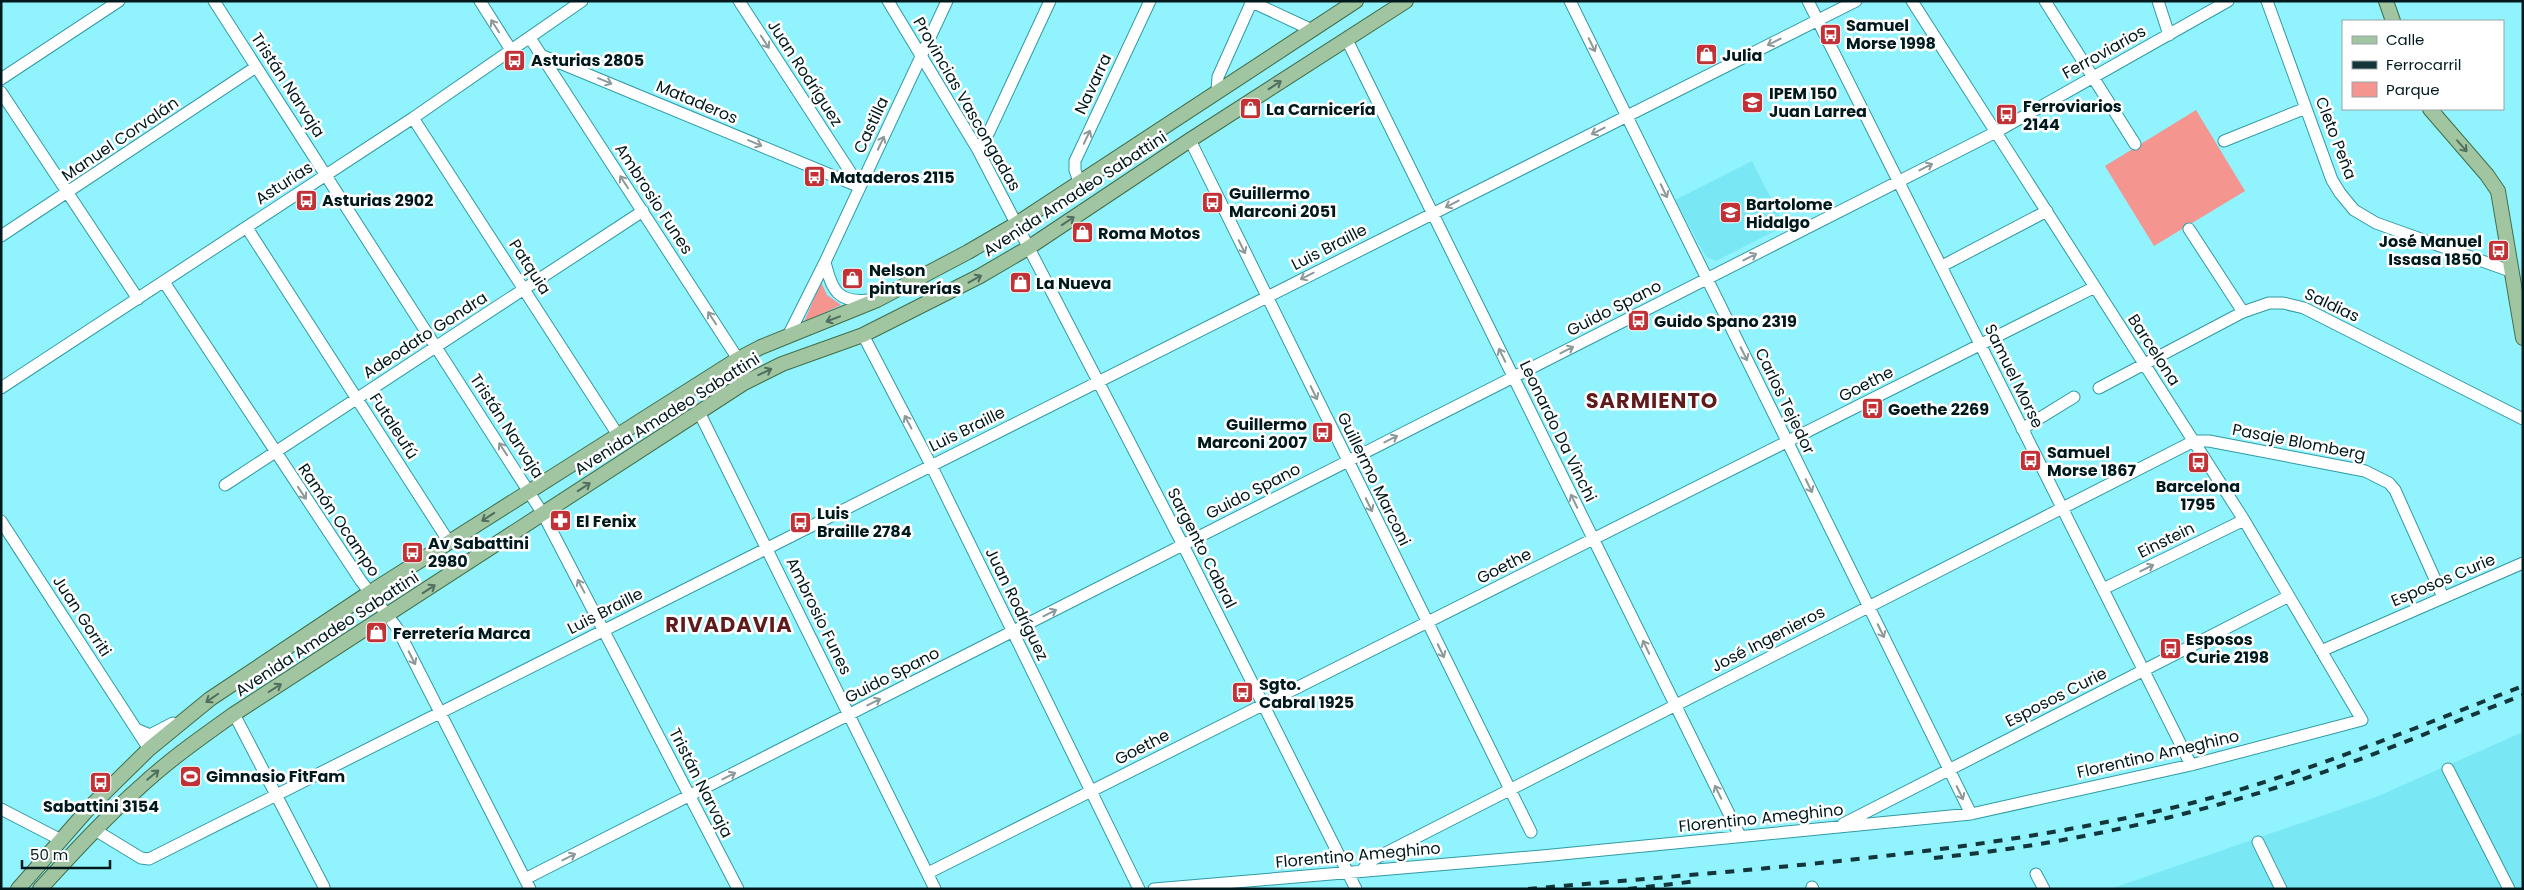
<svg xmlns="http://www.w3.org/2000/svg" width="2524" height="890" font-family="Poppins,sans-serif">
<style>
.built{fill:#7ae8f4}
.green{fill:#f4958f}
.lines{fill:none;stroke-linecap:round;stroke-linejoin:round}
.minor-casing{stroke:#319aa4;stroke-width:13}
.major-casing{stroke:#406f4a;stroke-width:16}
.minor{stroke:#fff;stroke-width:11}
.major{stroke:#a1c4a1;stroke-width:14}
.rail{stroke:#13363a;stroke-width:4;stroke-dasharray:9 9;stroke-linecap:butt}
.oneway{stroke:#8c9899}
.oneway2{stroke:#506e5e}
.labels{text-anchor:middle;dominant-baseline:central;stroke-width:5;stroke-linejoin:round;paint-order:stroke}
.poi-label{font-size:16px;font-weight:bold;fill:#00191c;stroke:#fff;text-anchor:start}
.street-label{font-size:16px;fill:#00191c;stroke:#fff}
.district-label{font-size:21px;font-weight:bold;letter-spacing:1px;fill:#5f1a1b;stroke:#fff}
</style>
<rect width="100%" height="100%" fill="#91f3fd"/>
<!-- built -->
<path class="built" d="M1752,161L1785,226L1716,261L1706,257L1675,200Z
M2523,732V889H2081L2113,888L2376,797Z"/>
<!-- green -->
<path class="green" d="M2196,110L2245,191L2154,246L2105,166Z
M821,282L827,295L841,305L804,322Z"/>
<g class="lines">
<defs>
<path id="minor" d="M214,1L543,514L738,889
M480,1L511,50
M739,1L860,187
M888,1L978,150L1183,545L1356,889
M1250,1L1312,30
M1570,1L1971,814
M1808,1L2191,765
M2045,1L2135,144
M2158,1L2169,35
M2267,1L2332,180L2340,193L2354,210L2376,223L2510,271
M530,38L738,359
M1347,40L1740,836
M543,56L860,187
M1,79L119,1
M1217,91L1218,77L1252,1
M1,92L138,299
M413,118L618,435
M1190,140L1531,832
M2224,141L2306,108
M978,150L989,132L1050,1
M1079,182L1075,170V161L1150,1
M247,228L449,542
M2189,229L2243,312
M1,236L256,67
M825,262C832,291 838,303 869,300
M1942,266L2047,211
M164,282L361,581L397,628L530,889
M863,335L931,465L1139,889
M788,336L825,262L947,1
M1,388L413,118L582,1
M2099,388L2243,312L2269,303H2283L2304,308L2523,419
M699,412L935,889
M2022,429L2074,397
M225,485L643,211
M1,521L149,749
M2103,589L2244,520
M2321,651L2523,563
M234,714L324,887
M136,729L150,735L173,723
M2448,769L2509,889
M1,809L61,840
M1843,824L2289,596
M95,830L141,858L149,859L1856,1
M2258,842L2281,889
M1362,871L1368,862L2194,441H2209L2365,471L2389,483L2395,490L2443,597
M928,873L2095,287
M2036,874L2044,889
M525,879L1996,132L2228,1
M1812,887L1813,889
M1154,889L1542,856L1971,814L2191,765L2362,720L2244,520L1912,1"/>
<path id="major" d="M2386,1L2393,21
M2430,109L2487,175L2498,191L2523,338
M18,889L89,808L149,749L210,699L369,593L738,359L761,347L877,300L968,252L1016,224L1356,1
M40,889C72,854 104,819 140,787C169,760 202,737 234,714L744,383L782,364L863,335L980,276L1028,248L1190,140L1406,1"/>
</defs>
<!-- minor casing -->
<use href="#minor" class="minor-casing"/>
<!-- major casing -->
<use href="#major" class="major-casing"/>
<!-- minor -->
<use href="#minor" class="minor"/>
<!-- major -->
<use href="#major" class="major"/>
<!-- rail -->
<path class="rail" d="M1934,858C2064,845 2194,816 2318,774C2387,751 2455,721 2523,695
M1528,889C1738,870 1948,858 2154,812C2281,784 2402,733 2523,686
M1628,889L1698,881"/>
</g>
<!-- one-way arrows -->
<defs><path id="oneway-shaft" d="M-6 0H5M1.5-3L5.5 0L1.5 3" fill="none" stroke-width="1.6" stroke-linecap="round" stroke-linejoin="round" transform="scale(1.25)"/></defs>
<g class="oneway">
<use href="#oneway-shaft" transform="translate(495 26) rotate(-123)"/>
<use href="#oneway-shaft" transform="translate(765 42) rotate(57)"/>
<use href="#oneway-shaft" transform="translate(1774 42) rotate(153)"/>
<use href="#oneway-shaft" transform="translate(1592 45) rotate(64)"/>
<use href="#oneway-shaft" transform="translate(605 81) rotate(23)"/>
<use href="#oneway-shaft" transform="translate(1598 131) rotate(153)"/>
<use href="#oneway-shaft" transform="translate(1087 137) rotate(-65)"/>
<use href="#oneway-shaft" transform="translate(755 143) rotate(23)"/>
<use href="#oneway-shaft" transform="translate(881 143) rotate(-65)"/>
<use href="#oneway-shaft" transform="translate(1926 167) rotate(-27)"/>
<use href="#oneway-shaft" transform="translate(624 182) rotate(-123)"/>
<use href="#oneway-shaft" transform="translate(1664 191) rotate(64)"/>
<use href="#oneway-shaft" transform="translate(1452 204) rotate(153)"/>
<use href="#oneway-shaft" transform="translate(1242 247) rotate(64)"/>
<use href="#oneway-shaft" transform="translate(1750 257) rotate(-27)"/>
<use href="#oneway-shaft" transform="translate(1307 276) rotate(153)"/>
<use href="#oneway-shaft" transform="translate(712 318) rotate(-123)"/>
<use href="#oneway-shaft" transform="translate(1567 350) rotate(-27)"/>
<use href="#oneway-shaft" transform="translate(1744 354) rotate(64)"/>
<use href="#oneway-shaft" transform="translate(1502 355) rotate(-116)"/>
<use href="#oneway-shaft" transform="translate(1314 393) rotate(64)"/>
<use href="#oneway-shaft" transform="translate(908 422) rotate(-118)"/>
<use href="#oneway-shaft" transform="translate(1391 439) rotate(-27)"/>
<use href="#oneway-shaft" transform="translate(503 449) rotate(-123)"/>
<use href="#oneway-shaft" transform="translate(1809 486) rotate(64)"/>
<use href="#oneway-shaft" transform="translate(302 493) rotate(56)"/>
<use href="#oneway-shaft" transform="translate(1574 501) rotate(-116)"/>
<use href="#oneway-shaft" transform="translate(1369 505) rotate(64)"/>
<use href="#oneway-shaft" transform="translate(2147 568) rotate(-26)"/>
<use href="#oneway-shaft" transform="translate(581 586) rotate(-118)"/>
<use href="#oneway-shaft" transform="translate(1050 613) rotate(-27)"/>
<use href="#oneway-shaft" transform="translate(1881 631) rotate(64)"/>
<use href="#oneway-shaft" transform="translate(1646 647) rotate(-116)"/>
<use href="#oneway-shaft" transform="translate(1441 651) rotate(64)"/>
<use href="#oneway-shaft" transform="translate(412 658) rotate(63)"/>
<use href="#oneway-shaft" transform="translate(874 702) rotate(-27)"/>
<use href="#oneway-shaft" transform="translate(729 776) rotate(-27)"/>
<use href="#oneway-shaft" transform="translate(1718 792) rotate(-116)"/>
<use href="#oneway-shaft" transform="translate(1960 793) rotate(64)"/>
<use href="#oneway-shaft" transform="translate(569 857) rotate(-27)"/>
</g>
<g class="oneway2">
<use href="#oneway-shaft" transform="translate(1275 85) rotate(-33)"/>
<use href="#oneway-shaft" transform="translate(2462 146) rotate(49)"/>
<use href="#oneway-shaft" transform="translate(1068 221) rotate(-34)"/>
<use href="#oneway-shaft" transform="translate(975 279) rotate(-29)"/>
<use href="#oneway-shaft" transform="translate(833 319) rotate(159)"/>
<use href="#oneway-shaft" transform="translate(765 372) rotate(-25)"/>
<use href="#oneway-shaft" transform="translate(584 487) rotate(-33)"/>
<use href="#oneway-shaft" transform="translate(488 517) rotate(147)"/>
<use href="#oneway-shaft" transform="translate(429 589) rotate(-33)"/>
<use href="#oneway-shaft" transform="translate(275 688) rotate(-32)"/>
<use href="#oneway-shaft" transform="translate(212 698) rotate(145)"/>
<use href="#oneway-shaft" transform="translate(153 775) rotate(-40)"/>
</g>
<!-- icons -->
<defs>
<symbol id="bus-square" viewBox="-11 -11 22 22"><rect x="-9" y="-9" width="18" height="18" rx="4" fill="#c13136" stroke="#fff"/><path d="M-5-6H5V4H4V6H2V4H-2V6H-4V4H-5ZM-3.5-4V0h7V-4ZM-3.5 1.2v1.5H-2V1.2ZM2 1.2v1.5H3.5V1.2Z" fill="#fff"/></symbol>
<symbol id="shop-square" viewBox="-11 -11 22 22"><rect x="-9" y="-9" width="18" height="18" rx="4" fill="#c13136" stroke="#fff"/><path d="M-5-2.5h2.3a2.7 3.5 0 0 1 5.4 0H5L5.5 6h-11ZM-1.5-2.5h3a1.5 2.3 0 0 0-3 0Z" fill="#fff"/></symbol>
<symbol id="school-square" viewBox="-11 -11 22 22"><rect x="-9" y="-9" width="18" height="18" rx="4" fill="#c13136" stroke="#fff"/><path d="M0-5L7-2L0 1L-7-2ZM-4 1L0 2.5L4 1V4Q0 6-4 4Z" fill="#fff"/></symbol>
<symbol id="pharmacy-square" viewBox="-11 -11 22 22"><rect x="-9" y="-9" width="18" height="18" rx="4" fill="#c13136" stroke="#fff"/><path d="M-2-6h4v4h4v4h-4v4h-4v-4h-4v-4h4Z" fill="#fff"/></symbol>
<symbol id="stadium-square" viewBox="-11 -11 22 22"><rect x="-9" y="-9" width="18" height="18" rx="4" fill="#c13136" stroke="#fff"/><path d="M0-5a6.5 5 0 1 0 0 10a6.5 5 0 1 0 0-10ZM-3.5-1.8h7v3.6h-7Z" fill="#fff"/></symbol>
</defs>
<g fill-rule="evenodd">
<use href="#bus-square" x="1818" y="22" width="25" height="25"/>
<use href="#shop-square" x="1694" y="42" width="25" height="25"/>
<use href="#bus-square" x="502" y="48" width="25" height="25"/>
<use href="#school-square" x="1740" y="90" width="25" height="25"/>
<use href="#shop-square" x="1238" y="96" width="25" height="25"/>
<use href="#bus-square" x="1994" y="102" width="25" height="25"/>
<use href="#bus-square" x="802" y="164" width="25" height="25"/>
<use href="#bus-square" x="294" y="188" width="25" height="25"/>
<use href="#bus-square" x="1200" y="190" width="25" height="25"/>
<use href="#school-square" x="1718" y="200" width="25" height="25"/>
<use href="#shop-square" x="1070" y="220" width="25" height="25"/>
<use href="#bus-square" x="2486" y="238" width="25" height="25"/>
<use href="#shop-square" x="840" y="266" width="25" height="25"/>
<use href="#shop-square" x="1008" y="270" width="25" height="25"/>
<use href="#bus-square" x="1626" y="308" width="25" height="25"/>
<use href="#bus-square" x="1860" y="396" width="25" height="25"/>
<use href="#bus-square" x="1310" y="420" width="25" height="25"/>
<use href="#bus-square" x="2018" y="448" width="25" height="25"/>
<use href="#bus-square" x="2186" y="450" width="25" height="25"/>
<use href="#pharmacy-square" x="548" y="508" width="25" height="25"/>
<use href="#bus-square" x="788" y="510" width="25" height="25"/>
<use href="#bus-square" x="400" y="540" width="25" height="25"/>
<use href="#shop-square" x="364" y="620" width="25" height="25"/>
<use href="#bus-square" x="2158" y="636" width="25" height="25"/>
<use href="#bus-square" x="1230" y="680" width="25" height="25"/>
<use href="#stadium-square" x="178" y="764" width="25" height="25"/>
<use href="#bus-square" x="88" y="770" width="25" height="25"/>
</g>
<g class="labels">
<!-- poi labels -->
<g class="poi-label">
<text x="1846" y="25">Samuel<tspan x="1846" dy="18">Morse 1998</tspan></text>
<text x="1722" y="55">Julia</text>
<text x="531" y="60">Asturias 2805</text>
<text x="1769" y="93">IPEM 150<tspan x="1769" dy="18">Juan Larrea</tspan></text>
<text x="2023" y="106">Ferroviarios<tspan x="2023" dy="18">2144</tspan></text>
<text x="1266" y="109">La Carnicería</text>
<text x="830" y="177">Mataderos 2115</text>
<text x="1229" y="193">Guillermo<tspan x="1229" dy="18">Marconi 2051</tspan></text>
<text x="322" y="200">Asturias 2902</text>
<text x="1746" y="204">Bartolome<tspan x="1746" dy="18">Hidalgo</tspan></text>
<text x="1098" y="233">Roma Motos</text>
<text x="2482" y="241" text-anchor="end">José Manuel<tspan x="2482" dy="18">Issasa 1850</tspan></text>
<text x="869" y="270">Nelson<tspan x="869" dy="18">pinturerías</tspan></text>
<text x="1036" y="283">La Nueva</text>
<text x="1654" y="321">Guido Spano 2319</text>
<text x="1888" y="409">Goethe 2269</text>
<text x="1307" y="424" text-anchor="end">Guillermo<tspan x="1307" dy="18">Marconi 2007</tspan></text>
<text x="2047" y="452">Samuel<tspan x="2047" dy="18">Morse 1867</tspan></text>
<text x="2198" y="486" text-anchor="middle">Barcelona<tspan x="2198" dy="18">1795</tspan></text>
<text x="817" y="513">Luis<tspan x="817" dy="18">Braille 2784</tspan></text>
<text x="576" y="521">El Fenix</text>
<text x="428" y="543">Av Sabattini<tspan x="428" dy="18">2980</tspan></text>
<text x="393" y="633">Ferretería Marca</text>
<text x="2186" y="639">Esposos<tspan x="2186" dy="18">Curie 2198</tspan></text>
<text x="1259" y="684">Sgto.<tspan x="1259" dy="18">Cabral 1925</tspan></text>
<text x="206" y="776">Gimnasio FitFam</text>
<text x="101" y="806" text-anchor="middle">Sabattini 3154</text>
</g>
<!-- street labels -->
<g class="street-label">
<text transform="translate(2104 52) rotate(-29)">Ferroviarios</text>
<text transform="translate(805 73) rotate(57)">Juan Rodríguez</text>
<text transform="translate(1093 84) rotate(-65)">Navarra</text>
<text transform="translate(288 85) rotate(57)">Tristán Narvaja</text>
<text transform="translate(697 102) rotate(23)">Mataderos</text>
<text transform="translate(967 104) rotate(60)">Provincias Vascongadas</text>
<text transform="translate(871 125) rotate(-65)">Castilla</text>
<text transform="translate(2336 138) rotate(69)">Cleto Peña</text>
<text transform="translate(120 139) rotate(-34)">Manuel Corvalán</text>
<text transform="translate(284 183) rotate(-33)">Asturias</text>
<text transform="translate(1075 194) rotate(-33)">Avenida Amadeo Sabattini</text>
<text transform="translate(654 199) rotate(57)">Ambrosio Funes</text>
<text transform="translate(1329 247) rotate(-27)">Luis Braille</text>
<text transform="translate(530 267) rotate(57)">Patquia</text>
<text transform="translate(2332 305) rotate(25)">Saldias</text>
<text transform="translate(1614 308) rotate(-27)">Guido Spano</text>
<text transform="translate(425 335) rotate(-33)">Adeodato Gondra</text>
<text transform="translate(2154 350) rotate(57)">Barcelona</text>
<text transform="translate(2014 376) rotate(64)">Samuel Morse</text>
<text transform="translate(1866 384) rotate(-27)">Goethe</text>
<text transform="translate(1785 401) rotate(64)">Carlos Tejedor</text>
<text transform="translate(667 414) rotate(-32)">Avenida Amadeo Sabattini</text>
<text transform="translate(394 426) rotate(57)">Futaleufú</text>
<text transform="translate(507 426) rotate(57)">Tristán Narvaja</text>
<text transform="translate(967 429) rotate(-26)">Luis Braille</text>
<text transform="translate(1558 431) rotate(64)">Leonardo Da Vinchi</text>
<text transform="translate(2299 442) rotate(11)">Pasaje Blomberg</text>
<text transform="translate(1374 479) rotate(64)">Guillermo Marconi</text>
<text transform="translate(1253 491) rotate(-27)">Guido Spano</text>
<text transform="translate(339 520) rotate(56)">Ramón Ocampo</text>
<text transform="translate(2166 540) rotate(-26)">Einstein</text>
<text transform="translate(1202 548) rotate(63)">Sargento Cabral</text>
<text transform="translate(1504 566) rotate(-27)">Goethe</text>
<text transform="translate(2443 580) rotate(-23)">Esposos Curie</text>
<text transform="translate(1017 604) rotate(64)">Juan Rodríguez</text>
<text transform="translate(605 611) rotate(-27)">Luis Braille</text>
<text transform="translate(82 616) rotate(57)">Juan Gorriti</text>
<text transform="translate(819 616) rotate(64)">Ambrosio Funes</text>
<text transform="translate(327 634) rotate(-33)">Avenida Amadeo Sabattini</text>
<text transform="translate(1768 639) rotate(-27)">José Ingenieros</text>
<text transform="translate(892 675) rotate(-27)">Guido Spano</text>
<text transform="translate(2056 697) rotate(-27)">Esposos Curie</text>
<text transform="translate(1142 747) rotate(-27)">Goethe</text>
<text transform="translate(2158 754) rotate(-13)">Florentino Ameghino</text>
<text transform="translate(701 783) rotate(63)">Tristán Narvaja</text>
<text transform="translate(1761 818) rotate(-6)">Florentino Ameghino</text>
<text transform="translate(1358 855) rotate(-5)">Florentino Ameghino</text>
</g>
<!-- district labels -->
<g class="district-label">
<text x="1652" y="400">SARMIENTO</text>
<text x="729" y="624">RIVADAVIA</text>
</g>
</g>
<!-- border -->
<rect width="2524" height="890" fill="none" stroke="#00191c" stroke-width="5"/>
<!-- legend -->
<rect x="2342" y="20" width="162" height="90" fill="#ffffff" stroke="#99a3a4"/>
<rect x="2352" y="36" width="25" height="8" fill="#a1c4a1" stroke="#99a3a4"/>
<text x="2386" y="45" font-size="15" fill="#00191c">Calle</text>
<rect x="2352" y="61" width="25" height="8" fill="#13363a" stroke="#99a3a4"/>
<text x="2386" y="70" font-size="15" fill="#00191c">Ferrocarril</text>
<rect x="2352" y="82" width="25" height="15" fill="#f4958f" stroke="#99a3a4"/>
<text x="2386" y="95" font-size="15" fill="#00191c">Parque</text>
<!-- scale -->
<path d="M22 860v8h88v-8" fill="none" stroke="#00191c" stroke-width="2.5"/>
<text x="30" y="860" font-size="15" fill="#00191c" stroke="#ffffff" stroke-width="4" paint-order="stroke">50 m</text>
</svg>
